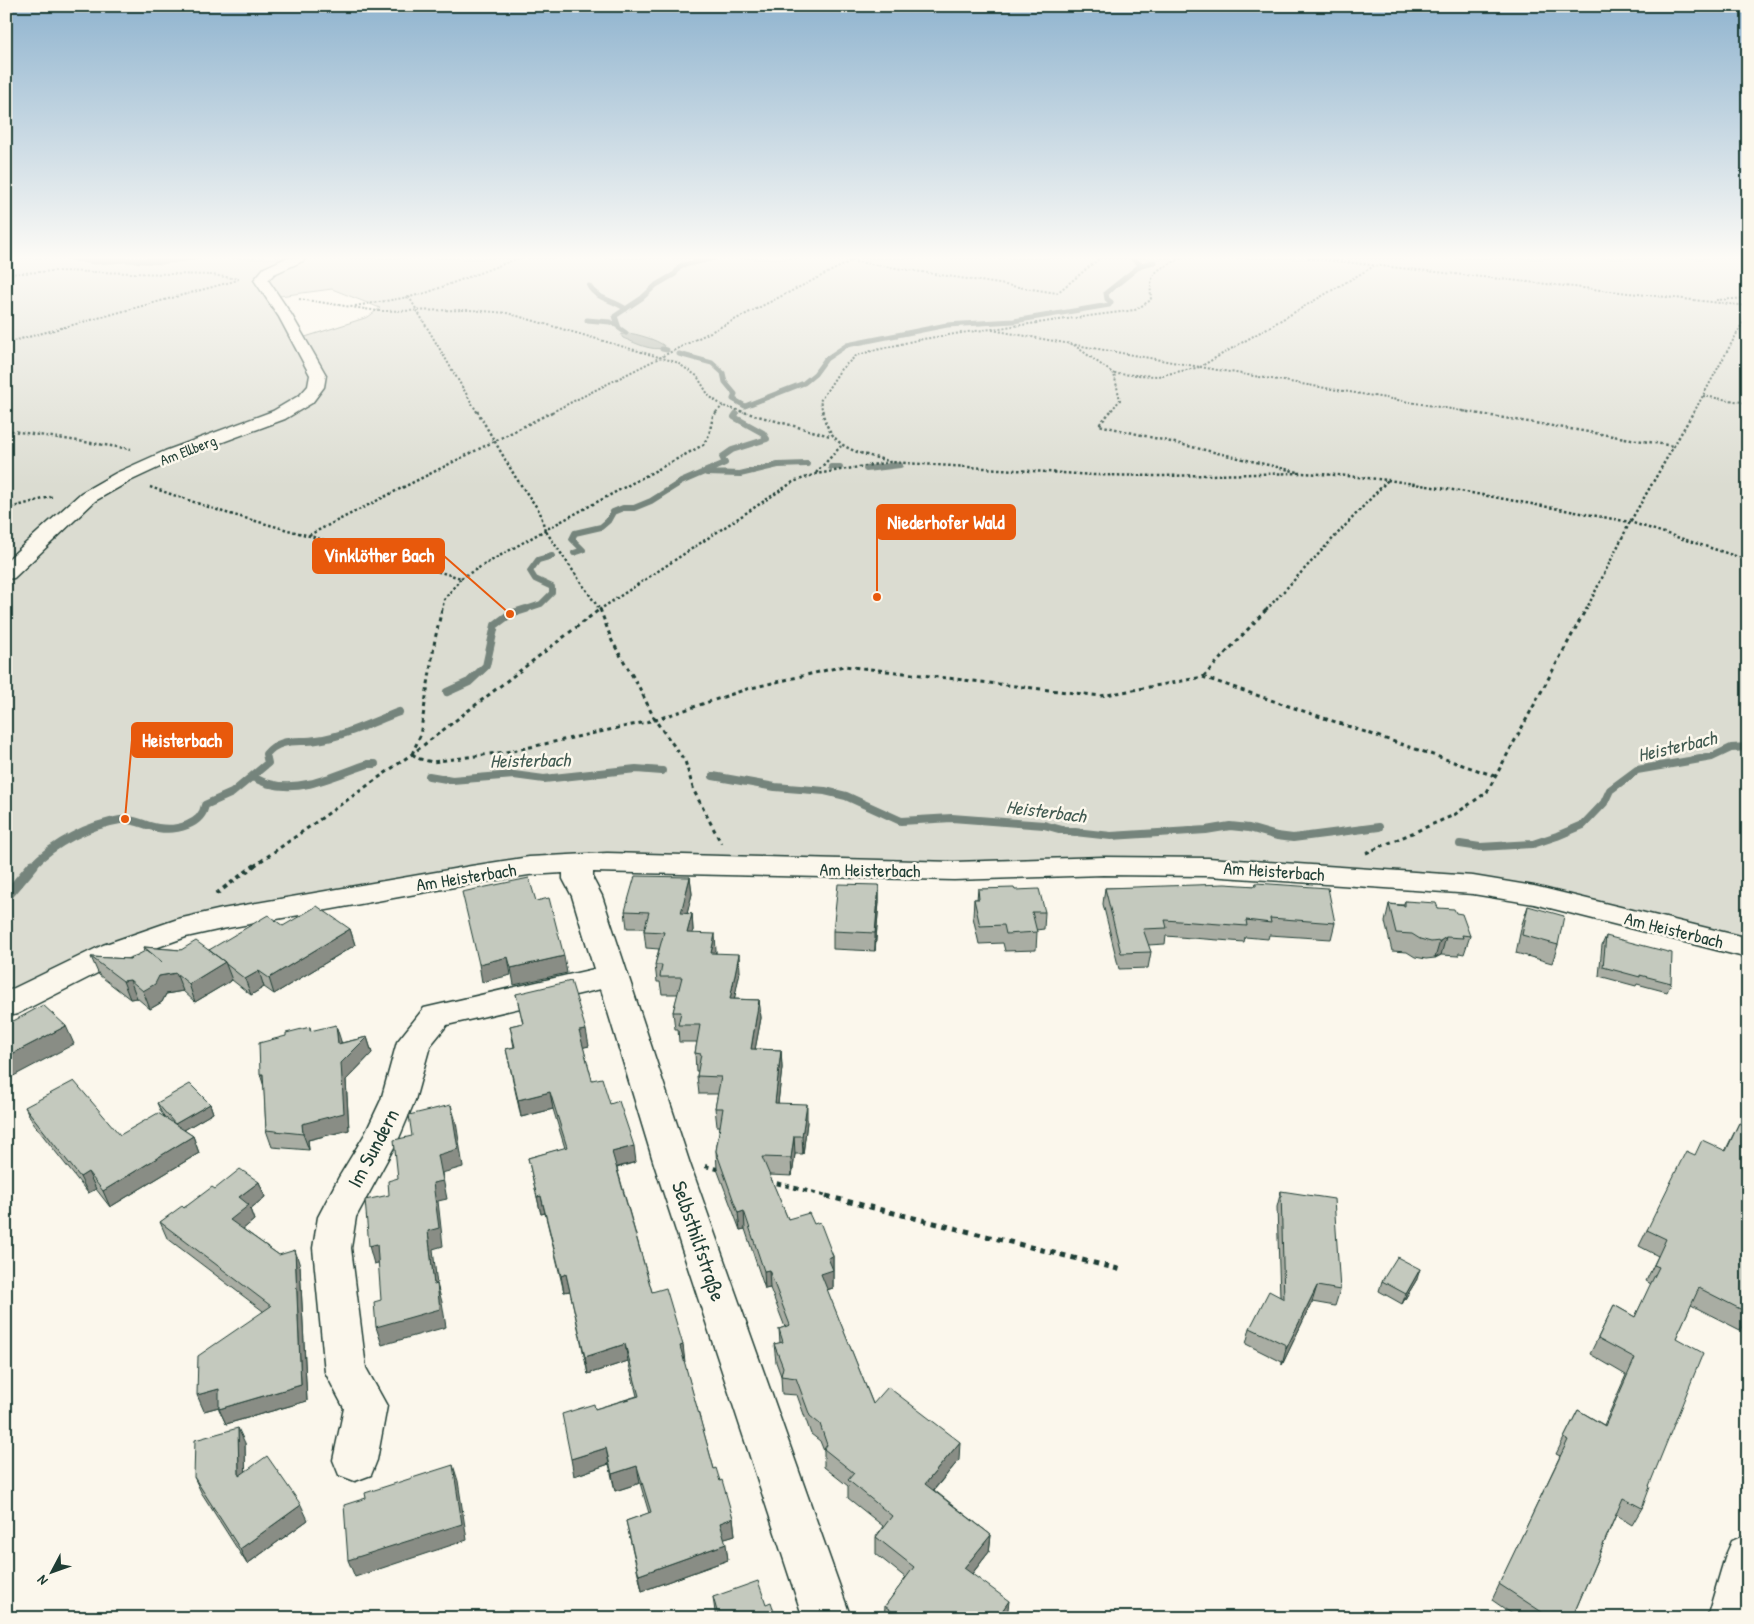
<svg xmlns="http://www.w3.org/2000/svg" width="1754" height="1624" font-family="'Patrick Hand',sans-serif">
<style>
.green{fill:#dbdcd1;stroke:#7d8c82;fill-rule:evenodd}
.water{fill:#adb4aa;stroke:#74847b}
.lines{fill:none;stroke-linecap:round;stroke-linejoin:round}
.stream-far3{stroke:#74847b;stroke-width:5}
.stream-far2{stroke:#74847b;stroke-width:6}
.stream-far1{stroke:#74847b;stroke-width:8}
.stream{stroke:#74847b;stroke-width:11}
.street-casing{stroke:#1f3d34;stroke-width:3}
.path-far4{stroke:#1f3d34;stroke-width:2;stroke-dasharray:2 2;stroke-linecap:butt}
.path-far3{stroke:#1f3d34;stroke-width:2.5;stroke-dasharray:2.5 2.5;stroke-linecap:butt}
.path-far2{stroke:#1f3d34;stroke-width:3;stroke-dasharray:4 4;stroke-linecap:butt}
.path-far1{stroke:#1f3d34;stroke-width:4;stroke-dasharray:4.5 4.5;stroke-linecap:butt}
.path{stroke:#1f3d34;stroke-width:5;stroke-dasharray:5.5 5.5;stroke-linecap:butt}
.street{fill:#fbf7ec;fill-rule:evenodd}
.wall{fill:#a9ada3;stroke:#1f3d34}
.shaded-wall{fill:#898d85;stroke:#1f3d34}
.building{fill:#c4c9be;stroke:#1f3d34}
.labels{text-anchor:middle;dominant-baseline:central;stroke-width:5;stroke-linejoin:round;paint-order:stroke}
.far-street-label{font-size:15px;fill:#1f3d34;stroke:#fbf7ec}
.street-label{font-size:18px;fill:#1f3d34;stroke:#fbf7ec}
.water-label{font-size:19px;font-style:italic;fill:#425b52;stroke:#fbf7ec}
.near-street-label{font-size:21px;fill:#1f3d34;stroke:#fbf7ec}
.leader{fill:none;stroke:#e8590c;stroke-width:2}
.callout-dot{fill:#e8590c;stroke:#fbf7ec;stroke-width:2}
.callout{fill:#e8590c;stroke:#e8590c;stroke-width:2}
.callout-label{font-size:19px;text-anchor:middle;font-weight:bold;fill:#fff}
</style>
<rect width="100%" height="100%" fill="#fbf7ec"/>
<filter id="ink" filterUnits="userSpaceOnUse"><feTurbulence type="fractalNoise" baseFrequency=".02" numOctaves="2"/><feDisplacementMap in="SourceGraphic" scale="10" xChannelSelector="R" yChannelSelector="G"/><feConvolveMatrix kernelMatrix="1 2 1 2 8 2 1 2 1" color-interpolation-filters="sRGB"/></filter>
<g filter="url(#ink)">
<!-- green -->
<path class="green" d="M6,258H1748V941L1463,878L914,865L595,854L224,912L6,996ZM332,289L380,308L368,317L299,339L272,297Z"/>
<!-- water -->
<path class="water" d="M626,333C635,333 662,341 666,348C650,351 638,344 623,338L621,335Z"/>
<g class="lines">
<!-- stream-far3 -->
<path class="stream-far3" d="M70,258L94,262L127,260L162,262L192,258
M1141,265L1154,262
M589,286C596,299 614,300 626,309
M587,320L610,322L618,326
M626,333L619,328L615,316L642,298L656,285L675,274L680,266L714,258
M662,349L667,350
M679,354L712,363L723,373L725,382L735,394L733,399L745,406L804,383L815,374L826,359L847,345L947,325L1014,321L1109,305L1111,302L1107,299L1106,293L1141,265L1132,258"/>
<!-- stream-far2 -->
<path class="stream-far2" d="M831,467H840
M866,469L900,465
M707,473L740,474L778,465L807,464
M574,553L583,550L572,539L575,533L601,527L608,521L613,512L623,508H634L651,501L681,482L725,463L722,457L732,450L767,439L763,433L734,417L736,414
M523,610L541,604L552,593V587L535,579L530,571L538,560L552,556"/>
<!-- stream-far1 -->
<path class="stream-far1" d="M447,692L469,682L486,666L495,625L510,614L526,609
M429,776L452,780L514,775L544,779L636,769L662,771
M713,776L775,787L825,791L846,796L901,821L952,818L1044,825L1066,831L1111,836L1206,830L1230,826L1249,828L1277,836L1293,838L1379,827
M252,777C258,779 264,783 270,784C302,793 338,774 368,764H375
M1460,844L1480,847L1533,844L1557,836L1583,825L1604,803L1610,790L1637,770L1712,757L1731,748L1748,747
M32,866C54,843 89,825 120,820C134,818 145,826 158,828C176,831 202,825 205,805L232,793L268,763L266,754C280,737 298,743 317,740C345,736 372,722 399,712"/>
<!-- stream -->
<path class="stream" d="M6,897L33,865"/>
<defs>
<path id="street" d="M286,258H305L303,261L274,274L268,280L291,314L326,375L324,387L312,403L285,419L177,459L130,481L95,501L14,578L6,579V561L81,493L116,473L165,451L273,411L300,395L308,386L310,375L279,317L254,280L264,268Z
M607,853L954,862L1103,857L1208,858L1473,876L1534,886L1748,938V958L1534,904L1473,894L1208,876L1103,875L954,880L593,872V879L602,896L690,1164L851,1618H803L654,1164L601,989L447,1025L430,1046L415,1100L399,1138L356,1217L351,1248L366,1368L387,1406L377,1460L371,1475L355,1481L339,1475L333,1460L344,1408L325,1372L313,1248L318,1217L339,1177L365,1134L381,1100L397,1042L424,1008L594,969L572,896L563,879V873L529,875L471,884L222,929L186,937L125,959L17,1014L6,1017V992L103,945L178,919L222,909L471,866L529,857Z
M1748,1534V1618H1707L1725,1557L1732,1541Z"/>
</defs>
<!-- street casing -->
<use href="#street" class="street-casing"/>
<!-- path-far4 -->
<path class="path-far4" d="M1308,258L1748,306
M851,261L1057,293L1100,258
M6,274L54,271L212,275L239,279
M299,299L378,311L470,310L507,313L676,362L697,376L709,396L723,406L744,412
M1716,300L1748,298
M355,306L409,297
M992,330L1200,367L1158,376L1114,374L1120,400L1110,412
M6,343L238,280
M1074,345L1114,374
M1200,367L1469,412
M1200,367L1374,266
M1703,396L1748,403
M477,412L409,297L426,293L519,258
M552,412L857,258
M716,412L723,406
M823,412L820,401L841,369L856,356L868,352L917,340L961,333L1135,310L1151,300C1149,269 1156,271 1182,258
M1694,412L1748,313"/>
<!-- path-far3 -->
<path class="path-far3" d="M477,411L516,478L540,512L545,530L600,610
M740,411L830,436
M822,411C832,450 854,451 888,461
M1111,411L1099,425L1298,472
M1462,411L1673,446
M6,430L131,449
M816,473L841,446
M150,487L223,512L461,578L444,600L442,610
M6,509L54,496
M309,535L554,411
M461,578L545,530L703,445L709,435L713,416L718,411
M599,610L793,482L816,474L890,462L1094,475L1161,476L1303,473L1337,475L1388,480L1466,492L1630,522L1748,560
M1266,610L1388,480
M1586,610L1630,522L1694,411"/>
<!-- path-far2 -->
<path class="path-far2" d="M600,609L612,641L639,687L655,720L685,761L694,791L721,843
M1203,677L1267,609
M412,754L420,736L435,639L442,609
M412,754L420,759L432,762L512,751L655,720L747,689L844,666L1101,696L1203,677L1495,776
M1366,853L1454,815L1487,792L1586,609
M254,866L412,754L600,609"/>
<!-- path-far1 -->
<path class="path-far1" d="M216,894L255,865
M705,1166L721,1170
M768,1181L831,1197"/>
<!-- path -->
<path class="path" d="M826,1196L1122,1270"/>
<!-- street -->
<use href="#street" class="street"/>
</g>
<!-- wall -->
<path class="wall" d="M690,877L692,894L687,913L692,914L693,930V933L716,951V953L740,971L734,999L759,1000L761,1018L755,1049L781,1050L782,1068L778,1103L807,1122L803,1154H795L792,1176L769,1175L788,1219L814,1224L833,1256V1288L827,1290L873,1404L959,1460L934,1490L991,1535L989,1552L972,1574L1007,1618H884L885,1606L906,1578L876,1554V1537L883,1526L848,1498V1486L824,1467V1451L820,1441L811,1434L797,1395L782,1394L781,1376L776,1362L774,1344L780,1343L779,1329L785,1327L770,1288L765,1289L745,1229L740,1230L717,1169L716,1151L720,1126H717L715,1108L718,1094H699L697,1076L698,1071H696L695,1053L697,1042H679L678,1029H675L673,1012L678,994H662L660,982H657L655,965L659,949L646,948L644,931V928H627L625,911Z
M1256,883L1335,923L1331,939L1269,935L1268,939L1245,937L1244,942L1166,936L1165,944L1148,945L1151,952L1148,968L1119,969L1103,904L1105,888L1255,886Z
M879,885V902L875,951L833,949V931Z
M978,889L1015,890L1045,912L1044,929L1036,930L1037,932L1036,950L1005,951L1003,943L979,944L973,917L974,899H977Z
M1405,901L1438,908L1456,913L1470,936L1464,954L1459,953L1458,956L1441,955L1435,958L1426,959L1415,957L1407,952L1392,951L1385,922L1389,904L1403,905Z
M1528,906L1558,945L1552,963L1516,953L1522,924Z
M283,926L350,929L355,945L274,994L264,987L251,995L232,980L195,1002L183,991L166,994L162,1002L150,1009L137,998L130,999L99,975L91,957L130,959L145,952L144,947L181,950H209Z
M1606,936L1671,983L1667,992L1637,984L1636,986L1599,976L1602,945Z
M516,994L589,1046L583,1047L592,1080L610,1104L636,1162L617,1168L652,1292L683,1345L684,1362L714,1469L720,1481L733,1518L735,1535L724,1538L728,1560L642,1591L626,1521L649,1513L640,1483L615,1491L609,1464L574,1476L595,1409L637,1396L628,1361L588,1374L570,1291L564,1292L545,1213L541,1214L528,1158L565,1148L553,1109L521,1117L506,1049L514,1047L510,1026L523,1023Z
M310,1027L311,1031L341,1041V1043L367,1037L372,1053L346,1080L349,1130L308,1140L309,1150L272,1147L266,1130L264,1086L286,1036Z
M157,1103L210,1104L213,1113L184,1130L193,1136L199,1153L110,1207L96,1189L88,1193L33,1123L25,1107L120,1135L166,1119L161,1112Z
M1739,1123L1748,1127V1317L1740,1330L1691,1305L1676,1338L1649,1486L1642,1508L1632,1525L1616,1515L1572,1618H1518L1492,1600L1560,1456L1556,1454L1578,1410L1604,1425L1626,1375L1590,1354L1614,1305L1635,1317L1651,1284L1646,1281L1658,1256L1639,1246L1647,1230L1695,1155L1725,1151Z
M259,1182L265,1197L250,1209L254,1220L243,1229L279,1255L300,1266L307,1401L226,1424L219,1409V1407L204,1411L263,1311L167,1238L160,1222L215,1189Z
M1281,1191L1340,1290L1335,1306L1312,1302L1282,1365V1362L1246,1344L1250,1328L1280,1297L1277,1207Z
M1417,1279L1402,1304L1379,1291L1382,1281Z
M245,1443V1472L308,1520L247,1564L201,1492L194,1477Z
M713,1597L766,1604L776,1618H716L715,1612Z"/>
<!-- shaded-wall -->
<path class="shaded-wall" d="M690,877L692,894L683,930L681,913Z
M879,885V902L875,951V933Z
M692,914L693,930L688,950L687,933Z
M350,929L355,945L274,994L269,978Z
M715,934L716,951L712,970L711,953Z
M1446,937L1441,955L1435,958L1440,941Z
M739,954L740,971L731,1016L730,999Z
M564,956L567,973L514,985L511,968Z
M508,957L511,975L482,982L479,964Z
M225,962L232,980L195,1002L189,984Z
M259,971L264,987L251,995L245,979Z
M176,973L183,991L166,994L162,1002L150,1009L143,991L159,976Z
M130,980L137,998L130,999L123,981Z
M759,1000L761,1018L752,1066L751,1049Z
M336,1025L341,1041L342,1060L338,1044Z
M66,1026L74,1044L6,1080V1057Z
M586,1030L589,1046L581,1048L579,1031Z
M367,1037L372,1053L346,1080L349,1130L308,1140L309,1150L303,1134L302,1124L341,1063Z
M781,1050L782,1068L776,1121L775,1103Z
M260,1074H263L265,1090Z
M550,1092L553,1109L521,1117L518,1100Z
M210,1104L213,1113L179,1133L175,1124Z
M807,1104V1122L803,1154L802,1136Z
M451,1105L456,1122L463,1167L442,1173L447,1199L438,1201L443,1246L433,1249L439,1303L434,1285L428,1231L433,1183L438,1155Z
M193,1136L199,1153L110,1207L103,1191Z
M794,1136L795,1154L792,1176L791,1158Z
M634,1146L636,1162L614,1168L612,1152Z
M88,1172L96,1189L88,1193L80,1177Z
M259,1182L265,1197L250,1209L254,1220L236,1235L230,1220L239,1197Z
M541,1196L545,1213L541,1214L537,1197Z
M744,1211L745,1229L740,1230L738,1213Z
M377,1244L382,1262L374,1264L369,1246Z
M295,1250L300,1266L307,1401L226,1424L219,1409L301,1385Z
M833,1256V1288L822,1291L821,1274L828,1258Z
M1420,1269L1417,1279L1402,1304L1406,1294Z
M769,1270L770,1288L765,1289L764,1271Z
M566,1274L570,1291L564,1292L561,1276Z
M437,1284L442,1302L446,1327L382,1345L376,1327Z
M1317,1286L1312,1302L1282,1365L1286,1349Z
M625,1344L628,1361L588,1374L585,1357Z
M683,1345L685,1362L682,1363L680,1346Z
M219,1389L226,1405L204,1411L197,1395Z
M238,1428L245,1443L246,1492L239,1476Z
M960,1442L959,1460L924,1501L925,1484Z
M606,1448L609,1464L574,1476L571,1459Z
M453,1465L458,1481L467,1540L355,1577L348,1560Z
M637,1466L640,1483L615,1491L612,1474Z
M301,1505L308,1520L247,1564L240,1549Z
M733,1518L735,1535L722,1539L720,1523Z
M991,1535L989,1552L963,1585L964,1568Z
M726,1544L728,1560L642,1591L639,1575Z
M1009,1601L1007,1618H997Z"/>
<!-- building -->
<path class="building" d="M635,876L690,877L681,913L692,914L687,933L715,934L711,953L739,954L730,999L759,1000L751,1049L781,1050L775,1103L807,1104L802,1136H794L791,1158L762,1157L788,1219L809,1213L814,1224L820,1222L833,1256L828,1258L833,1270L821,1274L873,1404L888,1387L960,1442L925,1484L991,1535L964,1568L1009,1601L997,1618H900L885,1606L914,1567L876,1537L892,1516L848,1480L854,1473L824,1449L827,1445L820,1424L810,1416L796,1378L781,1376L783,1367L774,1344L783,1342L779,1329L790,1325L769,1270L764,1271L744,1211L738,1213L716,1151L723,1108H715L721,1077L697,1076L701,1054L695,1053L700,1025H678L681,1012H673L682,977H660L662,965H655L664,932L644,931L649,912L625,911Z
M529,878L536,901L549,898L564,956L511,968L508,957L479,964L462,892Z
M1256,883L1328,888L1335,923L1270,918L1271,923L1246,920L1247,926L1165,920L1167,928L1143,929L1151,952L1121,953L1105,888L1225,884L1256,886Z
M838,884L879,885L875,933L833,931Z
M1014,888L1015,890L1039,889L1045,912H1032L1037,932L1006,934L1004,925L980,926L974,899H979L978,889Z
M1405,901L1436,903L1438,908L1454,909L1456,913L1462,914L1470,936L1462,935L1463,938L1446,937L1440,941L1431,942L1420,939L1412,934L1396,933L1389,904L1405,906Z
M317,906L350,929L269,978L259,971L245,979L226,964L225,962L209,950L268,915L283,926Z
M1528,906L1564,916L1558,945L1522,935Z
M1606,936L1672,953L1671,983L1640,975V977L1603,967Z
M196,941L225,962L189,984L176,973L159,976L155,984L143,991L130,980L123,981L91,957L130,959L147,950L162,962L144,947L181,950Z
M571,981L586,1030L579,1031L592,1080L602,1078L610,1104L619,1101L634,1146L612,1152L652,1292L666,1288L683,1345L680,1346L714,1469L716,1468L720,1481L722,1480L733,1518L720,1523L726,1544L639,1575L626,1521L651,1512L637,1466L612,1474L606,1448L571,1459L562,1414L594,1404L595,1409L639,1396L625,1344L585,1357L566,1274L561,1276L541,1196L537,1197L528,1158L567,1147L550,1092L518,1100L506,1049L515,1047L510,1026L523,1023L516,994Z
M43,1005L66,1026L6,1057V1025Z
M336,1025L338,1044L367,1037L341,1063L344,1113L302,1124L303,1134L266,1130L263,1074H260L259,1043L286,1036V1033L310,1027V1031Z
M74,1081L120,1135L158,1113L193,1136L103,1191L88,1172L80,1177L25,1107Z
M190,1084L210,1104L175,1124L157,1103Z
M451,1105L458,1149L438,1155L443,1181L433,1183L439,1228L428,1231L434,1285L437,1284L440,1309L376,1327L374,1302L381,1300L377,1244L369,1246L365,1200L389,1195L388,1181L398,1178L394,1140L412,1136L409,1115Z
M1739,1123L1748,1127V1313L1699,1288L1676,1338L1703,1353L1649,1486L1650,1487L1642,1508L1623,1498L1572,1618H1551L1499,1584L1568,1440L1564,1438L1578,1410L1605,1426L1635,1358L1598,1338L1614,1305L1635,1317L1649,1287L1659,1267L1654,1265L1666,1239L1647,1230L1686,1151L1695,1155L1702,1140L1726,1151Z
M240,1169L259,1182L239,1197L249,1205L230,1220L279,1255L295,1250L301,1385L219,1409V1389L197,1395L198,1356L271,1306L160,1222L182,1206L184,1208L212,1187L215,1189Z
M1281,1191L1334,1199L1340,1290L1317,1286L1286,1349V1345L1250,1328L1269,1291L1284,1299Z
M1397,1257L1420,1269L1406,1294L1382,1281Z
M238,1428L239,1476L267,1456L301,1505L240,1549L194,1477L195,1440Z
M453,1465L462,1524L348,1560L344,1505L366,1498L365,1493Z
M758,1581L766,1604L771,1602L776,1618H719L713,1597Z"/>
</g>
<!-- sky -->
<linearGradient id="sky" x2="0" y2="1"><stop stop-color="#90b4cf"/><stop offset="0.53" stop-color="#fdfbf6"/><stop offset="1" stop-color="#fdfbf6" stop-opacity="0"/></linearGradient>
<rect width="1754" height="486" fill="url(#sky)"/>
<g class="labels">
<!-- far-street labels -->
<g class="far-street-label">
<text transform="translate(188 450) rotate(-21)">Am Ellberg</text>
</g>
<!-- street labels -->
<g class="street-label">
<text transform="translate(870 870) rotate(1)">Am Heisterbach</text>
<text transform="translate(1274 871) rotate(4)">Am Heisterbach</text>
<text transform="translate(466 877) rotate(-9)">Am Heisterbach</text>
<text transform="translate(1674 930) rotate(14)">Am Heisterbach</text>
</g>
<!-- water labels -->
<g class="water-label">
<text transform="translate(1677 746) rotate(-13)">Heisterbach</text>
<text transform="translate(530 760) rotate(-1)">Heisterbach</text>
<text transform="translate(1046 811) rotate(7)">Heisterbach</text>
</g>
<!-- near-street labels -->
<g class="near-street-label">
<text transform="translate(373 1148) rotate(-62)">Im Sundern</text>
<text transform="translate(699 1241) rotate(71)">Selbsthilfstraße</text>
</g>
</g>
<!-- callouts -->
<path class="leader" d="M877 597L877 522M510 614L444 556M125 819L132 740"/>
<g class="callout-dot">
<circle cx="877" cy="597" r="5"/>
<circle cx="510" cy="614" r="5"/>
<circle cx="125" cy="819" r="5"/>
</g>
<g class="callout">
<rect x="877" y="505" width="138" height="34" rx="5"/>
<rect x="313" y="539" width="131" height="34" rx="5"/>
<rect x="132" y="723" width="100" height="34" rx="5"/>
</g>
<g class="callout-label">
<text x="946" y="529">Niederhofer Wald</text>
<text x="379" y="562">Vinklöther Bach</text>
<text x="182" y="747">Heisterbach</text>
</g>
<!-- margin -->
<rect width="1754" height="1624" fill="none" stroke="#fbf7ec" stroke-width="25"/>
<rect x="12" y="12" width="1729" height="1599" fill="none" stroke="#1f3d34" stroke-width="2" filter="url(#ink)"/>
<!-- north arrow -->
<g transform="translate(52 1572) rotate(229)" stroke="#fbf7ec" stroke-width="4" paint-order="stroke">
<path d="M0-4L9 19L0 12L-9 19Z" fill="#1f3d34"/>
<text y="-8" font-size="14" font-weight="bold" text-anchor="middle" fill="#1f3d34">N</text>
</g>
</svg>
